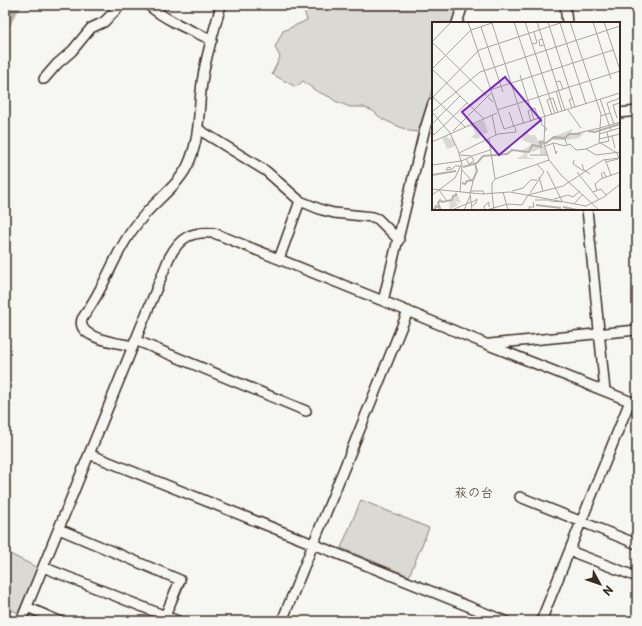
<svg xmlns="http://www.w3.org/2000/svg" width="642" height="626" font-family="'Playpen Sans','Klee One',sans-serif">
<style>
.green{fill:#dad9d3;stroke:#8a8278}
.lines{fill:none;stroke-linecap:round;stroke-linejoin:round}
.river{stroke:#b6b0a9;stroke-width:13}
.minor-casing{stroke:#3b2a1e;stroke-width:12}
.minor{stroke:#f6f6f2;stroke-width:9}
.labels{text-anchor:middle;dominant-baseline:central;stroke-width:3;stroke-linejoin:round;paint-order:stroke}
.neighbourhood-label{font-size:13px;fill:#3b2a1e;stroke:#f6f6f2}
.inset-river{fill:none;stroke:#b6b0a9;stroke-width:2}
.inset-road{fill:none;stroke:#aba49d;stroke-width:1}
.view{fill:#7b2cbf;fill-opacity:0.15;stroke:#7b2cbf;stroke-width:2}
.inset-edge{fill:none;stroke:#3b2a1e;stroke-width:2}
</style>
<rect width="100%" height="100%" fill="#f6f6f2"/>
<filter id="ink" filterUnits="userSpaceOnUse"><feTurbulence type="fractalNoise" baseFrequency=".025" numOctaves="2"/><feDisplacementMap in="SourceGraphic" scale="8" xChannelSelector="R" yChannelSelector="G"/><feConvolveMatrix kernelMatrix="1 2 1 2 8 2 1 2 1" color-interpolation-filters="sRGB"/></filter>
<g filter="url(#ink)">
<!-- green -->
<path class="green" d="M302,5H459L454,23H433V86L418,132L409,131L382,119L373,111L363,107H350L335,101L330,97L316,91L303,81L296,87L272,74L280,57L275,47L283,31L307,20Z
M361,500L429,528L409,576L341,548Z
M8,553L38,568L18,613L12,610L5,617V558Z"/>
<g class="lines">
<!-- river -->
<path class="river" d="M5,22L9,12L15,5"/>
<defs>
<path id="minor" d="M148,5C167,21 190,30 212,40
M565,5L567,23
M457,23L463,5
M44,79L57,64L72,51L91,28L104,22L121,5
M619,113L637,111
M198,129L266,171L300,201L322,210L334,213L373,217L378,219L399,240
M587,209L605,391
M279,259L300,201
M383,301L424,132L433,103
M135,340L306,411
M490,344L637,330
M133,346C120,343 76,339 82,319C88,310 94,301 99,291C110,272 118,250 131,232C135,226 141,219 146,213C161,196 182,182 190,160C201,133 198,104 203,76C207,52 215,28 221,5
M89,454L505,621
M520,497L637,544
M59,529L180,580L163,621
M570,551L637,577
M43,567L178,621
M27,607L59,621
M21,621L169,258C180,237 191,231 214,233L383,301L486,344L637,404
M282,621L408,311
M541,621L630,401"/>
</defs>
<!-- minor casing -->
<use href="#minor" class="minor-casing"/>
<!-- minor -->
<use href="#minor" class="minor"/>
</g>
</g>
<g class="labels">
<!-- neighbourhood labels -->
<g class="neighbourhood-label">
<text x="474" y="491">萩の台</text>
</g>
</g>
<!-- overview -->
<g transform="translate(432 22)">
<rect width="188" height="188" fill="#f6f6f2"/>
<path d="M52,98L56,111L51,112L46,117L39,115L43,112L42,108L40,105H36ZM141,107L139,111L153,110L147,116L135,118L123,116L114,121L120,115ZM93,109L98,113H103L106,119L111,117L115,133L108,132V127L100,130L98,127L96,128L95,135L103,137H84L93,132L87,130L101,122L92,119L89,115ZM15,113L16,117L20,116L24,124L15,127L10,116ZM25,172L29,181L23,179L26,183L18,188L17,179Z" fill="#dad9d3"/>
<path class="inset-river" d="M156,109L163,110L188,102M45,141L51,134L75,132L80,128L97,130L100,123L109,125L108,120L114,121L122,115L133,116L137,112H148M31,145L45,141M0,153L24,149M30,161L33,162L35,159L41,158L45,149L43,142M104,183L129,186M131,185L145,188M2,188L4,184L8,186L6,181L8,178L10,180L20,178L21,174L24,173V171"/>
<path class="inset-road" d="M36,0L72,107L188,71M82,0L113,95L112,122L117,138L129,153L167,188M93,0L123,92M105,0L133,89M116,0L143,85M138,0L169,92L167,120L185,131L188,139M161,0L179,57M172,0L188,48M60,1L92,102M128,1L154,82M49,5L71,70M110,17L107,18L108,24L112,23M0,20L61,80M0,20L19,0M100,22L105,21L102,10M88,53L102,98M124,60L128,59L131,67M58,68L181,28M124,69L130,89M0,74L33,105M118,77L121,76L126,91M118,77L115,78L120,93M168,77L179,108M140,86L137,78L141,76M0,87L1,75L47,28L131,0M65,88L188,49M136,88L149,106M0,90L48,50L188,4M0,90L18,111L26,128L30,143L28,170M77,90L82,105M178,91L175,81L188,76M60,93L64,113M169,94L178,91L182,102M109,96L110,103L115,107L113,109M185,96L181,83L188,81M52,97L0,47L39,8L63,0M99,100L96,89L103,86L106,97M0,102L28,74M168,106L188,100M21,109L59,71M0,110L2,113L35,81M146,111L168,106M167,112L188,106M180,114L183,126M57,117L63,157L60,161V171M121,117H133L135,123M167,117L188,112M0,120L65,91M121,121L124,132L125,129M168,121L177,119L175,110M113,124L122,121L133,124L138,122L144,128L154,127L164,133L188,130M154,127L168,121M27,131L66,112L84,110L83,105M28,133L40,134L58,128M98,133H116M173,137L179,153M142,138L141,142L152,149M29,139L34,137L38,135H40L42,139L37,142L34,137M174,140L186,137M150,142L152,148L158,152M0,143L29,139M19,146L16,145L14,148L20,147L23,144H29M30,148L41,160L38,171M115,149L130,179M145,150L167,178M107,155L111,169M171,156L169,152L172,150L174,155M63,157L117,138M0,167L50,172L78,170L154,184L172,175L188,162M7,168L15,179M38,169H51L52,172M80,169L91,166L99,158H105M165,169L163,162L169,157L188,150M71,170L76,188M161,170L169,167L174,173M38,171L40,188M60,171L62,188M98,171L112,150L105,142M0,173L23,156L29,143M122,177L136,173L141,175L148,169M103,178H119M118,179L130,180M39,181L45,177L44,181L40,184M142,182L151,172M20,188L39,180M32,188L38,174M53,188L52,184L57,180V185M54,188L76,182L90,183L96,173L131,164L171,138L188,136M97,188V185H102L101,180"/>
<path class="view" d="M73,55L109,98L67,133L30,90Z"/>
<rect width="188" height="188" class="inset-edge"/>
</g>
<!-- margin -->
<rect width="642" height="626" fill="none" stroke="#f6f6f2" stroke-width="20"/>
<rect x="10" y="10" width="622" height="606" fill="none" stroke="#3b2a1e" stroke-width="1.5" filter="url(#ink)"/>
<!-- north arrow -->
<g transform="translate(600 584) rotate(130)" stroke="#f6f6f2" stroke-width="3" paint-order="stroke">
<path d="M0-3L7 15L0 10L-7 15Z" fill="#3b2a1e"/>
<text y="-6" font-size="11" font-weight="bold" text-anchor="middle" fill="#3b2a1e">N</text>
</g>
</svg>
